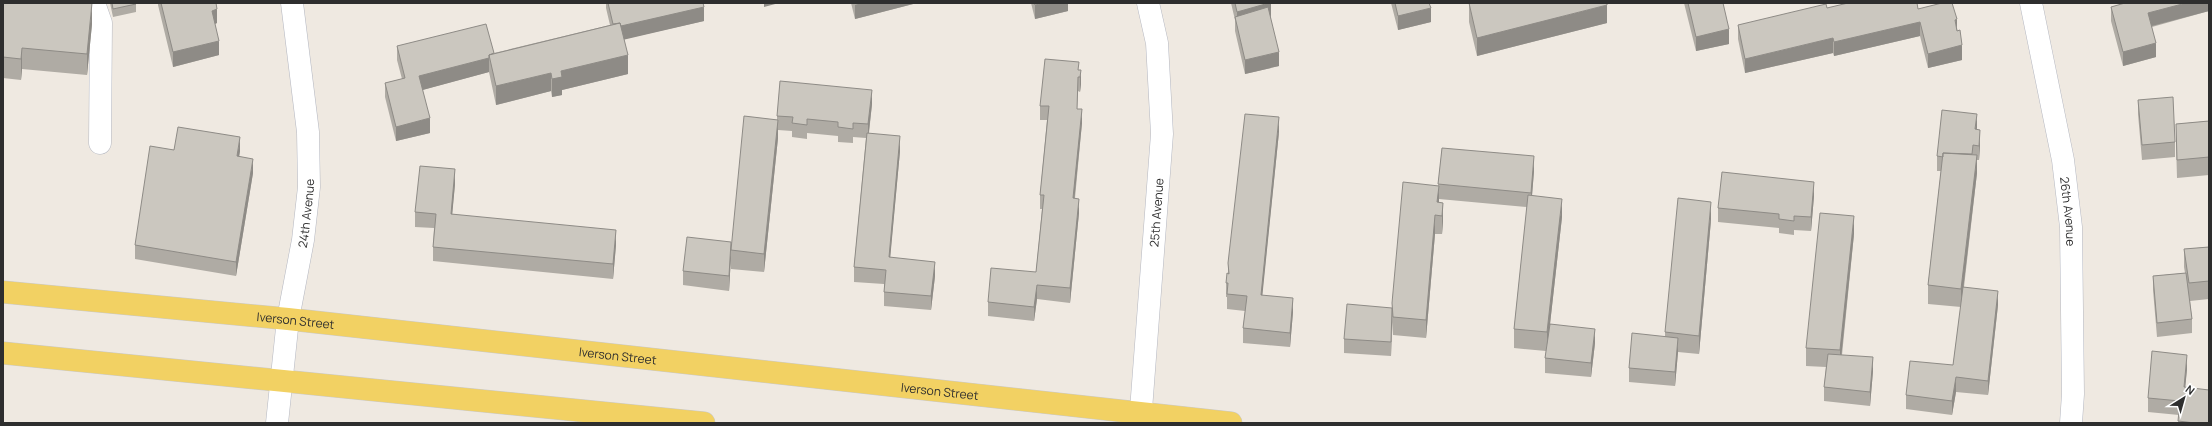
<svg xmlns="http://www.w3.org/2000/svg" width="2212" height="426" font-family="Manrope,sans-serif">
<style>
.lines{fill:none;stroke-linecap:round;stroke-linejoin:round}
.minor-casing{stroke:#b4b7c1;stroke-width:23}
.major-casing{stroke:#c9c9c9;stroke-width:23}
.minor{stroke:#fff;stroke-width:22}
.major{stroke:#f2d163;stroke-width:22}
.wall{fill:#afaba4}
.shaded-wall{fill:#8e8b86}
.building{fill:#cbc7bf;stroke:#8e8b86}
.labels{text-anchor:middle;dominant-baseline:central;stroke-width:3;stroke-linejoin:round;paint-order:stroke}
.street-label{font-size:12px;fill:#2e2e2e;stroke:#fff}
</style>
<rect width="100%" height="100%" fill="#efe9e1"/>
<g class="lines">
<defs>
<g id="minor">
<path d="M94,3L101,23L100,143"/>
<path id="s1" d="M2031,3L2063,160L2071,227L2073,394L2071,423"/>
<path id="s2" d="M277,423L288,319L303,240L309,187L308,132L292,3"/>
<path id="s3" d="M1140,423L1162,134L1157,43L1148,3"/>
</g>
<g id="major">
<path id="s4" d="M3,292L288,319L1231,423"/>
<path d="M3,353L704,423"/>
</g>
</defs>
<!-- minor casing -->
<use href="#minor" class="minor-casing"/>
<!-- major casing -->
<use href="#major" class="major-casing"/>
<!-- minor -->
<use href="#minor" class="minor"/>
<!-- major -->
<use href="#major" class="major"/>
</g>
<!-- wall -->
<path class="wall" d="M3,3L92,24L87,75L22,69L21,80L3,78Z
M110,3H136V12L113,17Z
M158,3H216L217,23L215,24L219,55L173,67L158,5Z
M606,3H703L704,21L624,39L628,74L562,90V95L552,97L551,91L496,105L489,72L422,90L430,133L396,141L385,97V83L402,79L397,60V46L494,53L610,25L606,8Z
M851,3H917L855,19Z
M1031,3H1068V11L1035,19Z
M1231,3H1271V20L1279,66L1245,74L1235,31V20Z
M1391,3H1429L1431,22L1398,30Z
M1469,3L1607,23L1477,56L1469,22Z
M1684,3H1723L1729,44L1696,51Z
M2209,3V11L2152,27L2156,57L2123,66L2111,21V7Z
M1827,8L1957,28L1962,60L1928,68L1920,36L1834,56L1833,53L1745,73L1738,39V25Z
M1079,70L1081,84L1080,92L1078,91L1077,109L1082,123L1075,198L1079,213L1070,303L1037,299L1034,321L988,316V302L1036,272L1042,209H1040V195L1047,120H1040V106Z
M2138,100L2175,142V157L2142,160L2138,114Z
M872,104L869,133L900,151L890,257L935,276L931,310L884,306V284L854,282V267L866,138L853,137V143L838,142V136L807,133V139L792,137V131L778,130V138L764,272L731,269V250L777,120V116Z
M2209,121V175L2177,178L2176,143V124Z
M1977,130L1980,145L1979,160H1977V173L1964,287L1998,305L1988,395L1956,392L1952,415L1906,409V395L1953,365L1961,307L1928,304V285L1941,171H1937V156Z
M1279,132L1262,295L1293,312L1290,347L1243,343V328L1245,311L1227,309V297H1226V283L1228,274V263Z
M1442,148L1534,171L1532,196L1562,217L1550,324L1595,343L1591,377L1545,373V358L1546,351L1514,348V329L1527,207L1439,199V202L1443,203V221L1442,234H1435L1426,338L1393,335L1392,322V303L1438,186Z
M174,150L240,151L239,156L253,173L236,276L135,259V245Z
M455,184L452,214L616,245L613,279L433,261V247L434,228L415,227V212Z
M1814,196L1811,231L1794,230V235L1779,233V228L1718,222V208Z
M1711,220L1699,354L1678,352L1675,386L1629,382V368L1665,337V332Z
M1854,234L1842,355L1873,371L1870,406L1824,401V387L1826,367L1806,366V348Z
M2209,247V299L2190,301L2192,319V333L2157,337L2153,290V276L2185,273L2184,267V249Z
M731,256L729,291L683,285V271Z
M1392,322L1391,356L1344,353V339Z
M2187,369L2185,387L2209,423H2178L2179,415L2148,412V398Z"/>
<!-- shaded-wall -->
<path class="shaded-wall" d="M92,3V24L87,75V54Z
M764,3H779L764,7Z
M861,3H917L855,19V5Z
M1044,3H1068V11L1035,19V5Z
M1269,3H1271V21L1237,27V12Z
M2186,3H2209V11L2148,27V13Z
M1607,5V23L1477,56V38Z
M704,7V21L614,42V27Z
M1431,8V22L1398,30V16Z
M217,9V23L212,25V11Z
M1957,19V34L1955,20Z
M1920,22V36L1834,56V42Z
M1729,29V44L1696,51V37Z
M1833,38V53L1745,73V59Z
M219,41V55L173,67V52Z
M2156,43V57L2123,66V52Z
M1962,45V60L1928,68V54Z
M22,48V69L21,80V59Z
M1279,52V66L1245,74V60Z
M628,55V74L562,90V95L552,97V79L561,71Z
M489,58V72L419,91V76Z
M1081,70V84L1080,92V77Z
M551,73V91L496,105V86Z
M872,90V104L868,139V124Z
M1082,109V123L1073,212V198Z
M1977,114V128L1975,144V129Z
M1279,117V132L1261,309V295Z
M430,118V133L396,141V127Z
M778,120V138L764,272V254Z
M1980,130V145L1979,160V146Z
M900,136V151L889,271V257Z
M240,137V151L237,170V156Z
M1977,155V173L1961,307V289Z
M1534,156V171L1531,207V193Z
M253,159V173L236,276V262Z
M455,169V184L451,228V214Z
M1814,182V196L1811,231V217Z
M1439,186V204L1437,202Z
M1079,199V213L1070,303V288Z
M1562,199V217L1547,351V332Z
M1711,202V220L1699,354V336Z
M1443,203V221L1442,234V216Z
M1435,215V234L1426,338V320Z
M1854,216V234L1840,368V350Z
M616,230V245L613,279V264Z
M731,242V256L729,291V276Z
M935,262V276L931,310V296Z
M1037,285V299L1034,321V307Z
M1998,291V305L1988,395V381Z
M1293,298V312L1290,347V333Z
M1392,308V322L1391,356V342Z
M1595,329V343L1591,377V363Z
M1678,338V352L1675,386V372Z
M2187,355V369L2184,401V387Z
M1873,357V371L1870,406V392Z
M1956,377V392L1952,415V401Z"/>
<!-- building -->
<path class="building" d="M3,3H92L87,54L22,48L21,59L3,57Z
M112,3H136V4L113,9Z
M161,3H216L217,9L212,11L219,41L173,52Z
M608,3H703L704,7L621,26L620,23L613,24Z
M1034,3H1044L1035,5Z
M1235,3H1269L1237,12Z
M1395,3H1429L1431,8L1398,16Z
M1469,3H1607V5L1477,38Z
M1688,3H1723L1729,29L1696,37Z
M1848,3H1917L1918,9L1942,3H1952L1957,19L1955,20L1957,31L1960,30L1962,45L1928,54L1920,22L1834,42L1833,38L1745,59L1738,25L1826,4L1827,8Z
M2125,3H2186L2148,13L2156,43L2123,52L2111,7Z
M1268,7L1279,52L1245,60L1235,17Z
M620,23L628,55L561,71L562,77L552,79L551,73L496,86L489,55Z
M486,24L494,53L489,55V58L419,76L430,118L396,127L385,83L405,78L397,46Z
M1045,59L1079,62L1078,70H1081L1080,77H1078L1077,109H1082L1073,198L1079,199L1070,288L1037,285L1034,307L988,302L991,268L1036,272L1044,195H1040L1049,106H1040Z
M780,81L872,90L868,124L853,123V129L838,127V122L807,119V125L792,123L793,117L777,116Z
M2173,97L2175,142L2142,145L2138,100Z
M1942,110L1977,114L1975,129L1980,130L1979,146L1973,145L1972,154L1943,153V157L1937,156Z
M1245,114L1279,117L1261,295L1293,298L1290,333L1243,328L1247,296L1227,294L1228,283H1226L1227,273L1229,274L1228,263Z
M744,116L778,120L764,254L731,250Z
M2209,121V157L2177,160L2176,124Z
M178,127L240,137L237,156L253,159L236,262L135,245L150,146L174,150Z
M867,133L900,136L889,257L935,262L931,296L884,292L886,270L854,267Z
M1442,148L1534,156L1531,193L1438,184Z
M1943,153L1977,155L1961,289L1928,285Z
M420,166L455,169L451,214L616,230L613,264L433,247L436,214L415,212Z
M1722,172L1814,182L1811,217L1794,216V221L1779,219V214L1718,208Z
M1403,182L1439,186L1437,202L1443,203L1442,216L1435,215L1426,320L1393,317L1392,303Z
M1528,195L1562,199L1547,332L1514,329Z
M1678,198L1711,202L1699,336L1665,332Z
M1820,213L1854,216L1840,350L1806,348Z
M687,237L731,242L729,276L683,271Z
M2209,247V281L2189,283L2184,249Z
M2186,273L2192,319L2157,323L2153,276Z
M1963,287L1998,291L1988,381L1956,377L1952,401L1906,395L1910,361L1953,365Z
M1347,304L1392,308L1391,342L1344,339Z
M1550,324L1595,329L1591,363L1545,358Z
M1632,333L1678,338L1675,372L1629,368Z
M2152,351L2187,355L2184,387L2209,390V423H2195L2178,421L2180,401L2148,398Z
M1828,354L1873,357L1870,392L1824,387Z"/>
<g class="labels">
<!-- street labels -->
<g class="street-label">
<text stroke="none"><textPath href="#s1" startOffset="212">26th Avenue</textPath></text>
<text stroke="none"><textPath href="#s2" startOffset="212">24th Avenue</textPath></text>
<text stroke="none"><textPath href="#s3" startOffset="211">25th Avenue</textPath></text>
<text stroke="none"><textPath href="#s4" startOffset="294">Iverson Street</textPath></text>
<text stroke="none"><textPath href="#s4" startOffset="618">Iverson Street</textPath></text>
<text stroke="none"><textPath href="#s4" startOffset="942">Iverson Street</textPath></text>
</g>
</g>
<!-- border -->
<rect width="2212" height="426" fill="none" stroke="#2e2e2e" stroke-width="8"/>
<!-- north arrow -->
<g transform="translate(2184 398) rotate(37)" stroke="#ffffff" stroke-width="3" paint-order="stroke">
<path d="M0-3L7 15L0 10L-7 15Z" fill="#2e2e2e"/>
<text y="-6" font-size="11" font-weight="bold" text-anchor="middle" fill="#2e2e2e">N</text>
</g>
</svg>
